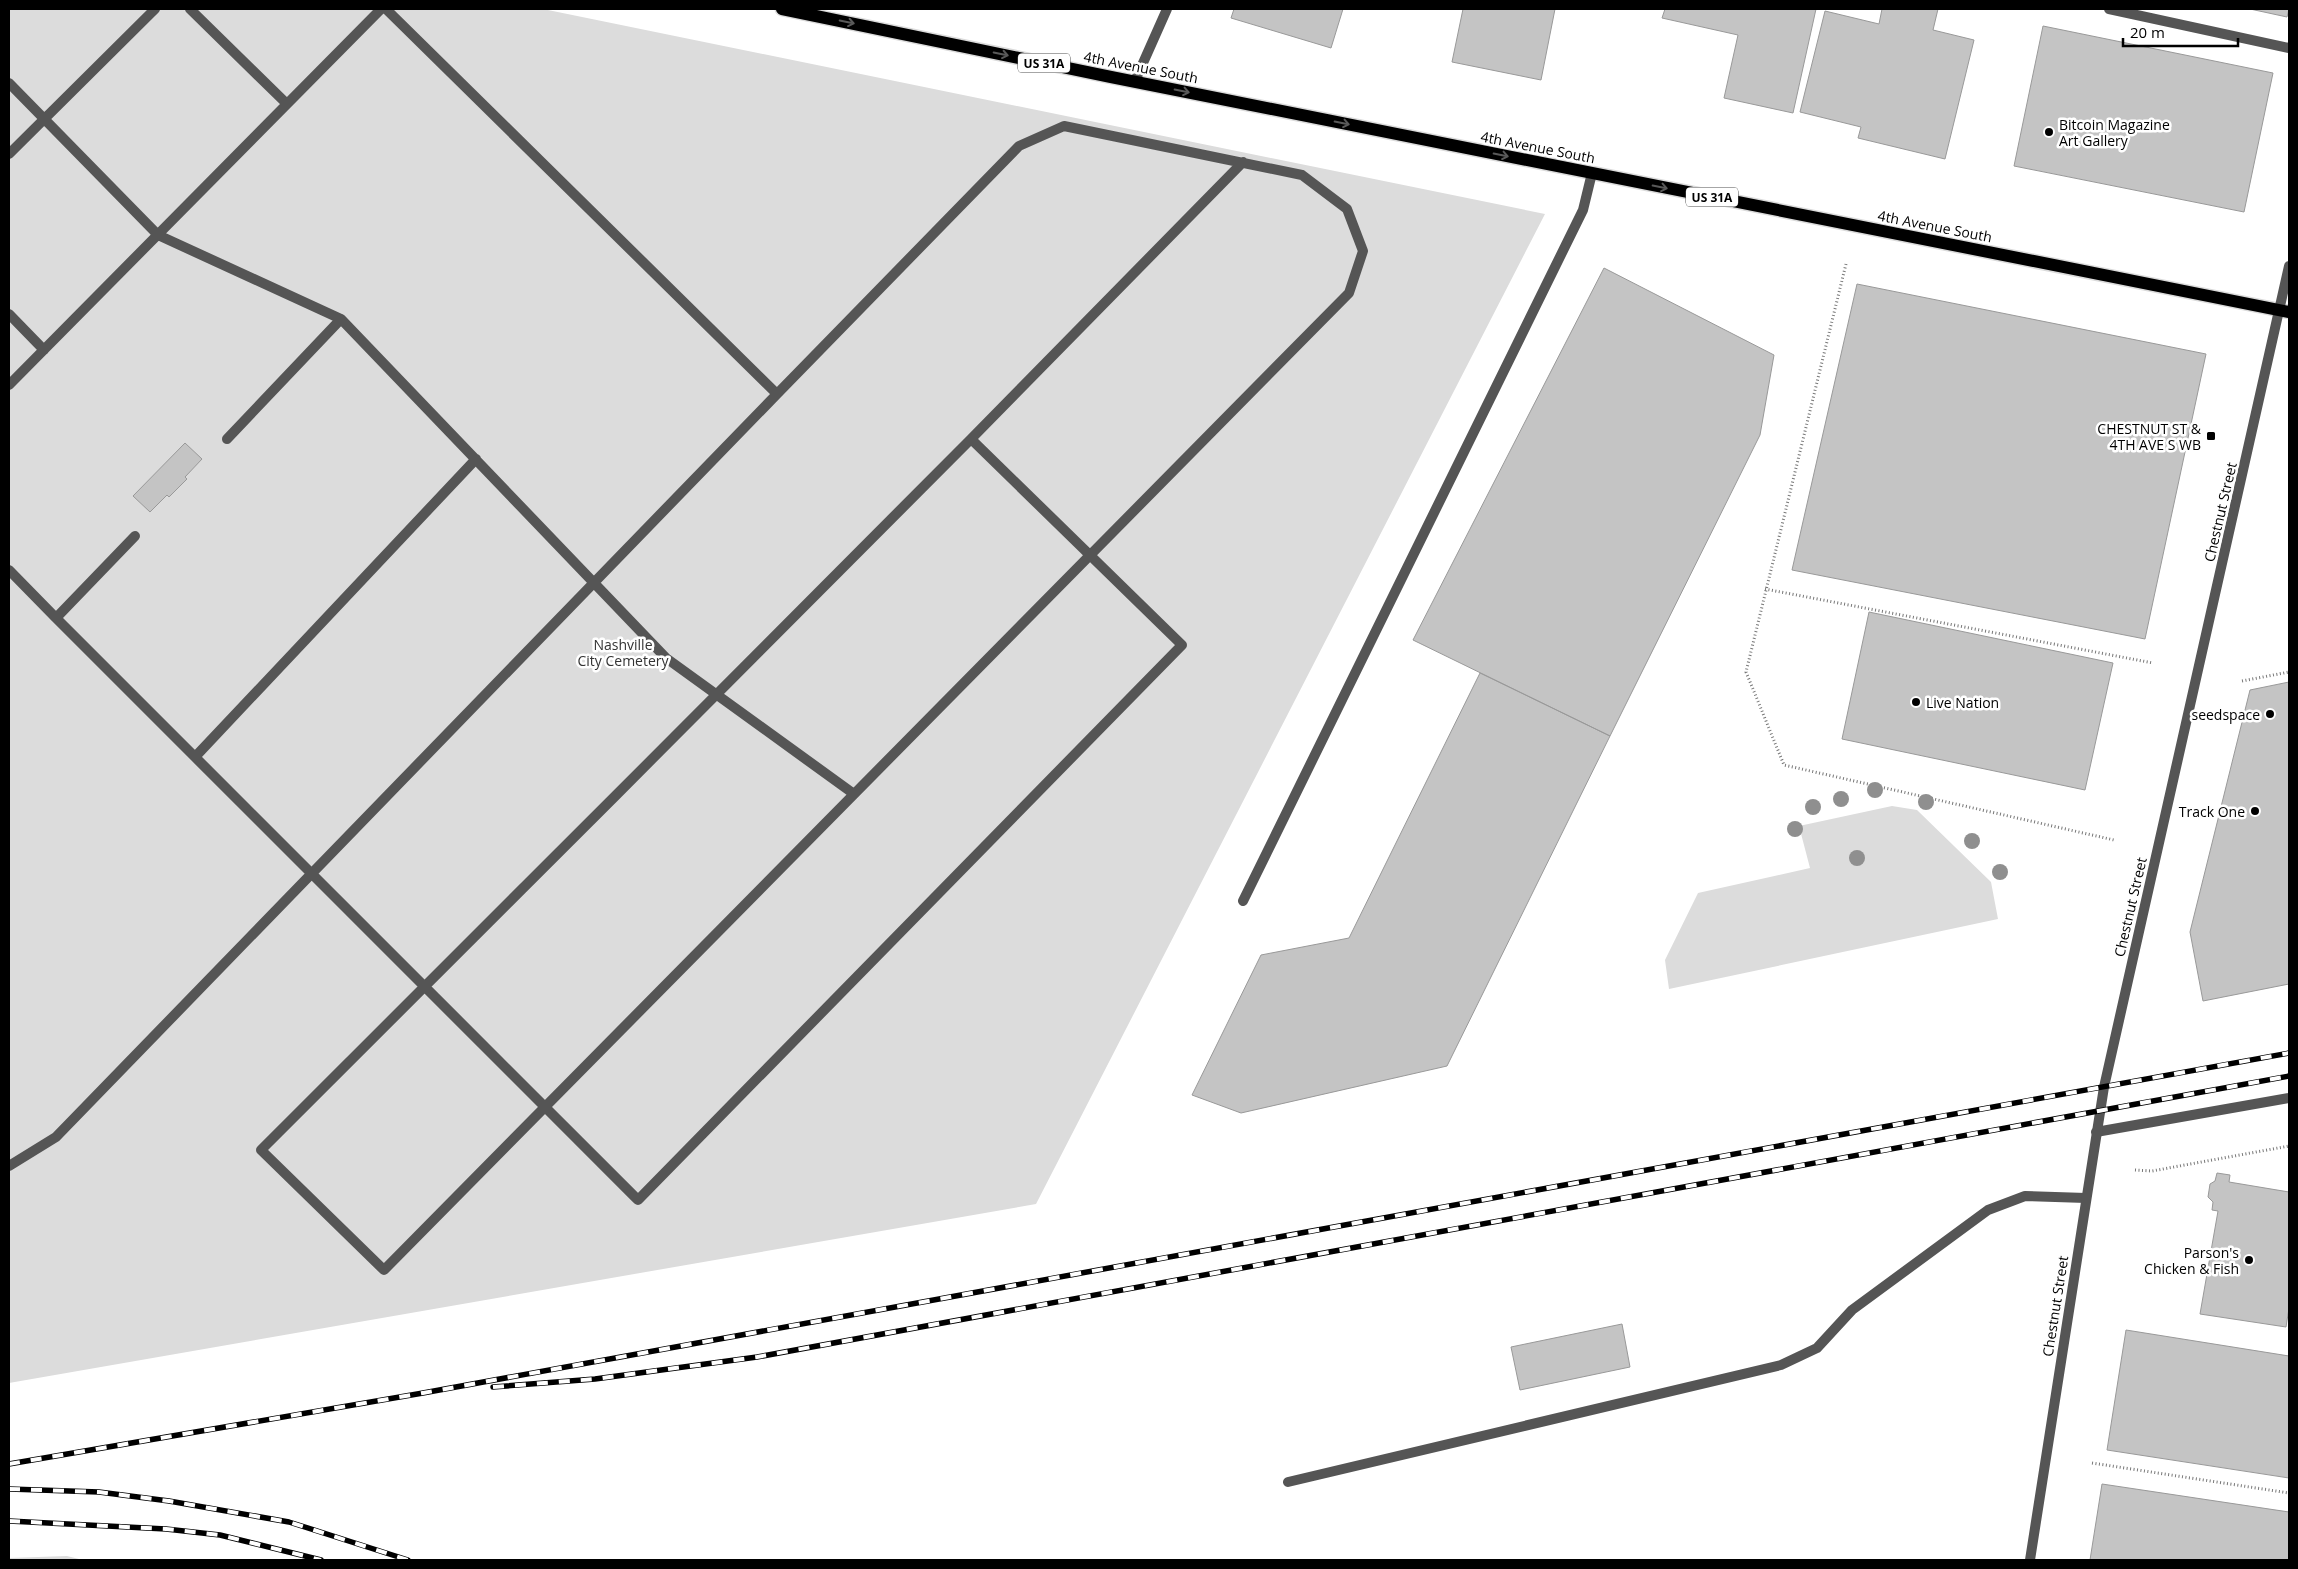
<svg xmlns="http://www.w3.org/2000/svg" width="2298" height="1569" font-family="'Open Sans',sans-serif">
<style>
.green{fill:#dcdcdc}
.building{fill:#c4c4c4;stroke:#999}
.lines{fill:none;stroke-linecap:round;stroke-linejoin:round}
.primary-casing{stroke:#dbdbdb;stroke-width:15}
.path{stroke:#777;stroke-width:3;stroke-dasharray:1 2.5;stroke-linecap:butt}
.service{stroke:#555;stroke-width:10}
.minor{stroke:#555;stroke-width:10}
.tertiary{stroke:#555;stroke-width:10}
.primary{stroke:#000;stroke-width:12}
.rail-casing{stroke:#000;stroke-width:5.5}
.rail{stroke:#fff;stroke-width:4;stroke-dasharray:11;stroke-linecap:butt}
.tree{fill:#8f8f8f}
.oneway{stroke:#595959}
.poi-dot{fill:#000;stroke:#fff;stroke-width:2}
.labels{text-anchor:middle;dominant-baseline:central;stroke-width:5;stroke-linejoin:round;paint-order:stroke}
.shield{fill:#fff;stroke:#4c4c4c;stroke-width:1}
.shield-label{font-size:12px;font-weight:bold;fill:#000}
.street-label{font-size:14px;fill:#000;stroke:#fff}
.poi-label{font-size:14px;fill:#000;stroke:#fff;text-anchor:end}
.park-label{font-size:14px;fill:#333;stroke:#fff}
</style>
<rect width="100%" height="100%" fill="#fff"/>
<!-- green -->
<path class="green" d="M9,9H543L1545,214L1036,1204L9,1383Z
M1892,806L1917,810L1991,882L1998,919L1669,989L1665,960L1698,893L1810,868L1799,826Z
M67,1556L83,1560H9V1558Z"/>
<!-- building -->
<path class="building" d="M1234,9H1343L1331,48L1231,18Z
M1463,9H1555L1541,80L1452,62Z
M1665,9H1816L1793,113L1724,98L1738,35L1662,18Z
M1882,9H1938L1933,30L1974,40L1945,159L1858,138L1861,127L1800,112L1825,11L1879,24Z
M2250,9H2289L2287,17Z
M2043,26L2273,73L2244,212L2014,166Z
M1604,268L1774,355L1760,435L1610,736L1413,640Z
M1857,284L2206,354L2145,639L1792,570Z
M185,443L202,459L185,477L187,479L169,497L167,495L150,512L133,496Z
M1869,612L2113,663L2085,790L1842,739Z
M1480,673L1610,736L1447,1066L1241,1113L1192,1095L1261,955L1349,938Z
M2289,682V984L2203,1001L2190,932L2250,690Z
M2217,1173L2230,1175L2229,1182L2289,1192V1308L2286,1327L2200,1314L2218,1211L2212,1210L2213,1202L2208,1197L2210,1184L2215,1181Z
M1622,1324L1630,1367L1520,1390L1511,1347Z
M2126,1330L2289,1356V1478L2107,1450Z
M2102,1484L2289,1512V1560H2090Z"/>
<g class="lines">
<defs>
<path id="primary" d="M782,9L1111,77L2289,312"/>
</defs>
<!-- primary casing -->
<use href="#primary" class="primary-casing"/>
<!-- path -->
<path class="path" d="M1846,264L1746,672L1784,765L2114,840
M1765,589L2153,663
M2242,681L2289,672
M2135,1170L2152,1171L2289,1146
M2092,1463L2289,1493"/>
<!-- service -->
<path class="service" d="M190,9L287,104
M2109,9L2289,48
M9,83L158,235L341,319L666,658L854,794
M9,154L155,9
M9,314L44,350
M9,385L381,9
M227,439L341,319
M971,439L1243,162
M476,459L195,757C343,905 491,1052 638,1200L1182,645L971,439C735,677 498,913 261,1150L384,1270C706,944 1028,618 1349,293L1363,251L1347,209L1302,175L1064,126L1019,146L777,394
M135,536L56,618L195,757
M9,570L56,618
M1243,901L1583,210L1592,173
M2096,1132L2289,1098
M9,1166L56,1137L777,394L386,9
M1288,1482L1781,1365L1817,1348L1852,1310L1988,1210L2025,1196L2086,1198"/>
<!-- minor -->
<path class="minor" d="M1135,81L1167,9"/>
<!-- tertiary -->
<path class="tertiary" d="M2030,1560L2104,1087L2289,266"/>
<!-- primary -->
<use href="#primary" class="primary"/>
<defs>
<path id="rail" d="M493,1387L595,1379L757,1357L2289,1076
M9,1464L423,1393L2289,1053
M9,1489L99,1492L169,1501L289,1522L408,1560
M9,1521L166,1529L220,1535L321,1560"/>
</defs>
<!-- rail casing -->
<use href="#rail" class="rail-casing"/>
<!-- rail -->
<use href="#rail" class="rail"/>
</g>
<!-- trees -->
<g class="tree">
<circle cx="1875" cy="790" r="8"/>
<circle cx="1841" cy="799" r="8"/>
<circle cx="1926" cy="802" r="8"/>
<circle cx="1813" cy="807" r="8"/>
<circle cx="1795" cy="829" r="8"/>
<circle cx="1972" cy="841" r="8"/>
<circle cx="1857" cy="858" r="8"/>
<circle cx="2000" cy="872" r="8"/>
</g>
<!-- one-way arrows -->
<defs><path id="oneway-shaft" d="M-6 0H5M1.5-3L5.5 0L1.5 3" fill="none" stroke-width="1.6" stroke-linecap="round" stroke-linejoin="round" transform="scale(1.25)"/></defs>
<g class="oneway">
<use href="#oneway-shaft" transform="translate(847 22) rotate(12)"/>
<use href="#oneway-shaft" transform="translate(1001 54) rotate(12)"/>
<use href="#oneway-shaft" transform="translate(1182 91) rotate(11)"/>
<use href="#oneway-shaft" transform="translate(1342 123) rotate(11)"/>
<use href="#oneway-shaft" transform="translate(1501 155) rotate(11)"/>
<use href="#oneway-shaft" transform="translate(1660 187) rotate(11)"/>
</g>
<!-- markers -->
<g class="poi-dot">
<circle cx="2049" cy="132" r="5"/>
<rect x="2206" y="431" width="10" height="10" rx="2.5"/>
<circle cx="1916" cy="702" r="5"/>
<circle cx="2270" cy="714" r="5"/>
<circle cx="2255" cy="811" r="5"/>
<circle cx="2249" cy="1260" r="5"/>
</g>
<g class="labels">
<!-- shield labels -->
<g class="shield">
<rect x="1018" y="53.5" width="52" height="19" rx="4"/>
<rect x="1686" y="187.5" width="52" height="19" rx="4"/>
</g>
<g class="shield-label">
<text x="1044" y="63">US 31A</text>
<text x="1712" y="197">US 31A</text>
</g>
<!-- street labels -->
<g class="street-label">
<text transform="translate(1141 67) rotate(11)">4th Avenue South</text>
<text transform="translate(1538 147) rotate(11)">4th Avenue South</text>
<text transform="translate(1935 226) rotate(11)">4th Avenue South</text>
<text transform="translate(2220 512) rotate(-77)">Chestnut Street</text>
<text transform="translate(2130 907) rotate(-77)">Chestnut Street</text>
<text transform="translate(2055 1306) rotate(-81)">Chestnut Street</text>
</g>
<!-- poi labels -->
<g class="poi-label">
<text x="2059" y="124" text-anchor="start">Bitcoin Magazine<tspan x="2059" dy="16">Art Gallery</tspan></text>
<text x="2201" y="428">CHESTNUT ST &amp;<tspan x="2201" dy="16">4TH AVE S WB</tspan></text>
<text x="1926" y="702" text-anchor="start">Live Nation</text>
<text x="2260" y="714">seedspace</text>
<text x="2245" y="811">Track One</text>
<text x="2239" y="1252">Parson's<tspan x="2239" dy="16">Chicken &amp; Fish</tspan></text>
</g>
<!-- park labels -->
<g class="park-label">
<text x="623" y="644">Nashville<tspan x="623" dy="16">City Cemetery</tspan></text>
</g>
</g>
<!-- border -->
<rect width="2298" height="1569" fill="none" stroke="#000000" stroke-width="20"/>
<!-- scale -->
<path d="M2123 38v8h115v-8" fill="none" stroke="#000000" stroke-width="2.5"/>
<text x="2130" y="38" font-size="15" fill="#000000" stroke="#ffffff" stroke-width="4" paint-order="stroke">20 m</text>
</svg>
